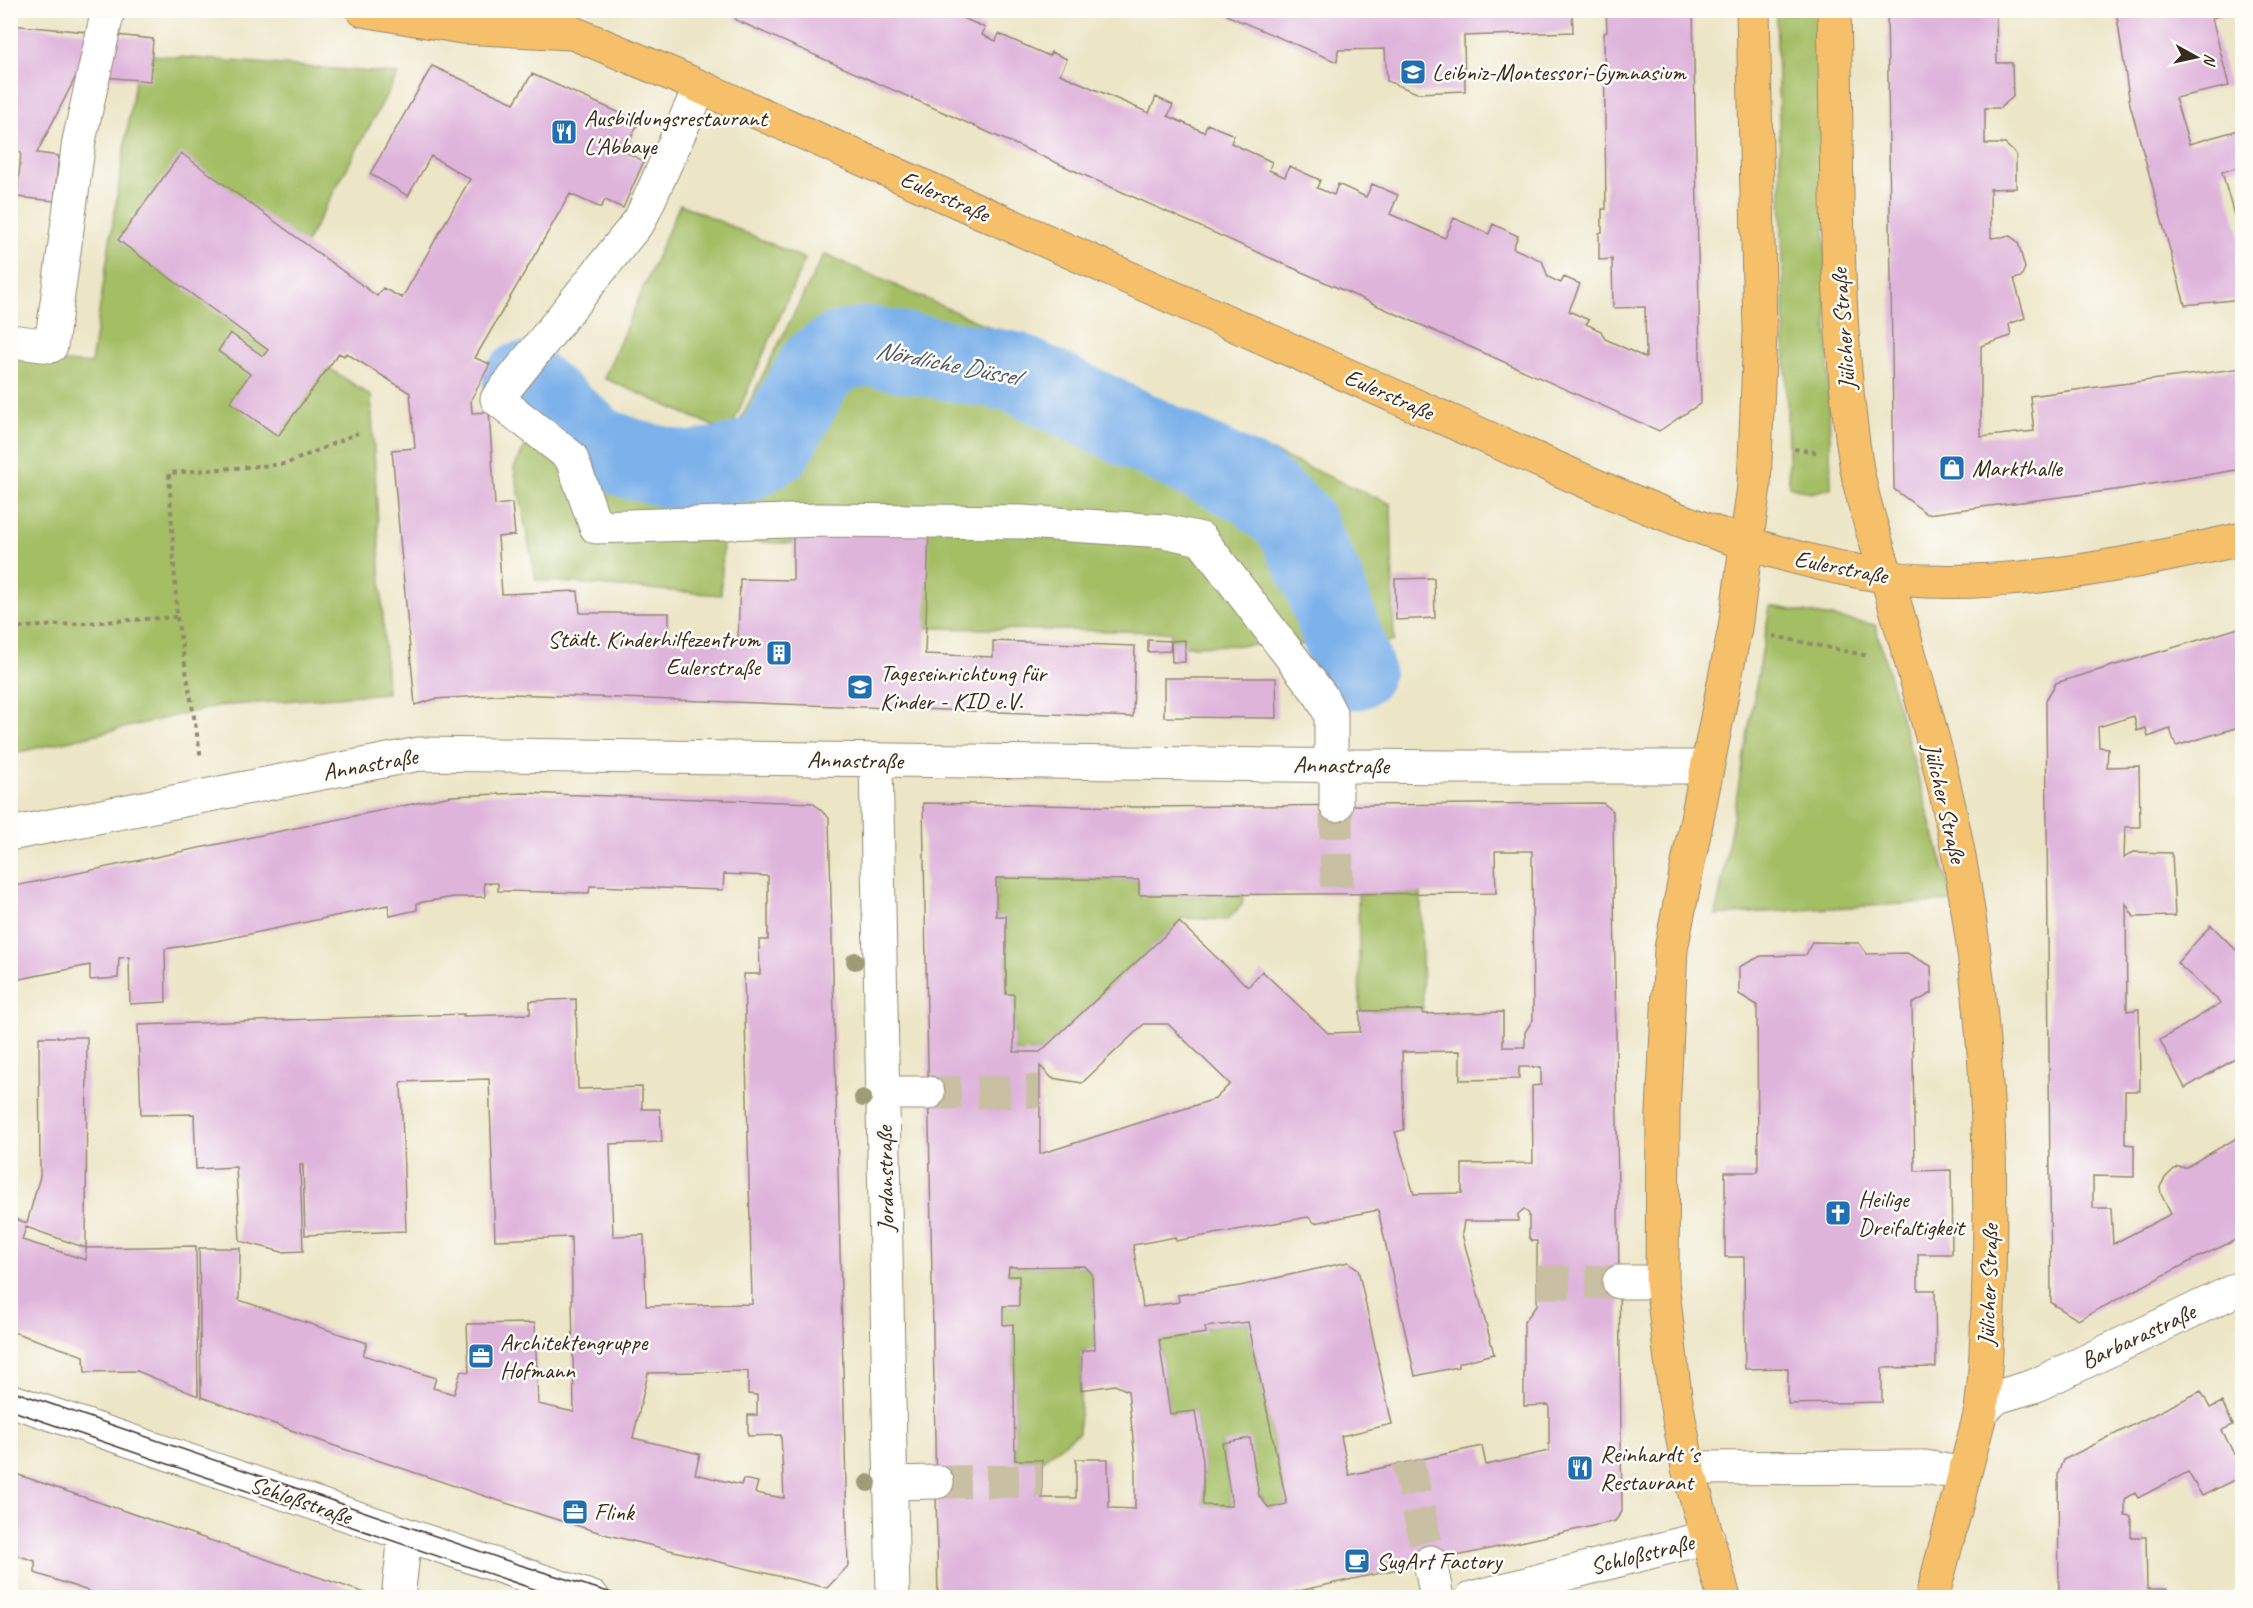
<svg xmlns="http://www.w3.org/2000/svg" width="2253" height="1608" font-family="Caveat,sans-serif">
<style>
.green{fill:#a3be64;stroke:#6f7441;stroke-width:1.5}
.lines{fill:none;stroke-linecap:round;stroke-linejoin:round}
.river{stroke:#7bb1ea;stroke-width:80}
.building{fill:#deb4db;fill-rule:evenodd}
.minor-tunnel{stroke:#c9c0a4;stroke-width:33;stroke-dasharray:33 16;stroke-linecap:butt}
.minor-casing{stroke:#948872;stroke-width:35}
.major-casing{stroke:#948872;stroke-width:35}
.path{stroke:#948872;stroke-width:4;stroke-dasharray:4.5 4.5;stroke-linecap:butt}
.minor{stroke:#fff;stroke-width:33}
.major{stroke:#f6c06b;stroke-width:33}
.tram{stroke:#3b2a1e;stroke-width:1.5}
.tree{fill:#9e9b77}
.labels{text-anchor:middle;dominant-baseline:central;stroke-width:5;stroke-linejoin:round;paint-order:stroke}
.poi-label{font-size:24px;fill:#3b2a1e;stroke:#fdfcf7;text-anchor:start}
.street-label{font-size:24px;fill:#3b2a1e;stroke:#fdfcf7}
.water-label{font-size:26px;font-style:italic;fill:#515965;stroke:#fdfcf7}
</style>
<rect width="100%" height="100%" fill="#fdfcf7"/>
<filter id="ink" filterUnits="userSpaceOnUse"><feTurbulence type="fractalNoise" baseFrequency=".0167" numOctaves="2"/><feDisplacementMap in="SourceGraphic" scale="12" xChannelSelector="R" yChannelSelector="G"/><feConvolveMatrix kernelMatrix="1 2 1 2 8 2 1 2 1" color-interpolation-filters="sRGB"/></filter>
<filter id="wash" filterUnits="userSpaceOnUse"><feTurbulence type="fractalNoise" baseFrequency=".008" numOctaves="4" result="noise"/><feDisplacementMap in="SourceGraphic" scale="24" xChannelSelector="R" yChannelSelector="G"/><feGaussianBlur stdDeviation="1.35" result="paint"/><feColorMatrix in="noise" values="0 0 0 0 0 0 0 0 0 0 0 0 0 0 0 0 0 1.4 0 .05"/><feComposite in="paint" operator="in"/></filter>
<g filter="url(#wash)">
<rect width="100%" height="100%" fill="#ece5c6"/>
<!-- green -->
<path class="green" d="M1776,11H1820L1831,488L1811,493L1789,486Z
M139,54L398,74L262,324L371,396L387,693L217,706L11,754L10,358L91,364Z
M680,204L805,259L729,433L604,378Z
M824,254L1391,504L1394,641L1373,644L1170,646L1171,632L877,627L879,546L723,541L721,595L536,580L514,468L549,400L686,464L725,450Z
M1770,606L1875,625L1953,901L1716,915Z
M996,878L1139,880L1140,895H1243L1242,905L1227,920L1184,918L1040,1052H1014V995L1006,994V917L996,916Z
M1421,893L1423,1010L1360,1011L1358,894Z
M1085,1266L1092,1274L1095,1349L1082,1351L1079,1432L1042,1460H1015L1013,1325H1003V1306H1019V1276H1008L1009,1267Z
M1248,1322L1287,1504L1269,1508L1222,1443L1232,1506L1203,1505V1461L1195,1411L1170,1414L1159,1340L1205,1327Z"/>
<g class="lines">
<!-- river -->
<path class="river" d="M523,382L597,446L634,460L687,472L745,462L773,446L818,366L841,351L868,346L1014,372L1255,487L1294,521L1323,581L1354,670"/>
</g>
<g id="blocks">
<!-- building -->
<path class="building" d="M735,10H946L985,28L982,35L996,41L999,34L1049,56L1051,52L1067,59L1060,74L1149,113L1156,97L1173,105L1168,116L1204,132L1207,124L1234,135L1231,143L1272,162L1269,170L1285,177L1289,166L1320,180L1317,188L1334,195L1338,184L1366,197L1372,184L1398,195L1390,214L1445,238L1454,218L1489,234L1493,224L1518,236L1513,248L1542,261L1548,277L1561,283L1564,277L1580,284L1569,311L1589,320L1586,324L1601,331L1605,339L1646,358L1645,307L1613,308L1612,259L1599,260V233L1602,232V209H1606L1604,33L1607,32L1606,10H1693L1701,403L1659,431L736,20Z
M1223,10H1572L1573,32L1464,36L1465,91L1417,93L1387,81L1385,49L1338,50L1337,62L1228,16Z
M1887,10H1996L1997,63H2012L2013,97L2000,108H1985V144H2005L2016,154V188L1990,189L1991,238L2010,236L2018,242L2025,268L2021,277L2014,279L2025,318L2009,324L2011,336L1981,346V437L2034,431L2030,396L2242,368V469L2115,490L1927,514L1894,489Z
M2116,10H2237L2212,18L2229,86L2175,98L2189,144L2242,129V166L2222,172L2242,244V299L2185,305L2130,104Z
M10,25L98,33L37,153L59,156L54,201L17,197L21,152L10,151Z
M106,34L153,39L150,81L103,77Z
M432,66L514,103L532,74L636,120L635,122L638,123L625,152L644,161L623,208L605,200L601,207H599L570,194L475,358L490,364L471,400L472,413L489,412L495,505L512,503L515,535L498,537L502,594L578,591L580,613H669V641L738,640L740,579L793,580V523L929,528L925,654L993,657V641L1135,646L1133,717L511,694L435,699L415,705L392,450L415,448L410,393L346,353L344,356L339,353L278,436L230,402L250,374L218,351L230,333L263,356L268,350L118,240L181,153L377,296L383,288L402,298L470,179L431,156L408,196L370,174Z
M1434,578L1435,618L1396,620L1395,579Z
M2242,627V726L2176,746L2170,729L2148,737L2146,728L2137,731L2134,716L2098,727L2099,747L2108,748L2107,767L2139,766L2140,827H2125L2124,858L2133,852L2172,853L2175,916L2134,917L2126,904L2127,1011L2139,1009L2140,1091H2125V1144L2134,1145V1177L2093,1176V1208H2111L2113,1244L2171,1214L2161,1194L2160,1187L2165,1178L2172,1171L2177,1167H2186L2242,1135V1237L2195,1259L2078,1320L2051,1303L2046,700L2056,683Z
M1148,640L1171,641L1170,651L1148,652Z
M1185,640V662H1172L1171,641Z
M1164,678H1276L1277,718L1164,717Z
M523,793L813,803L829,818L848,1566L827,1588L608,1535L542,1515L332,1445L201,1397L199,1248H240L239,1300L367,1343L363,1355L436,1378L433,1388L454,1394L461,1371L469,1372L467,1324L535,1323L538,1404L574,1412L571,1237L495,1240L489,1079L401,1082L406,1231L305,1235L303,1165H300L303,1251L282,1252L240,1241L236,1167L196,1169L194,1114L141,1115L138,1025L464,1014L463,1016L530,1014V1001L576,999L578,1089L642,1087V1109H660L662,1142L610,1144L613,1236L644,1235L646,1306L752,1304L744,974H760L759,940H768V876L724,874L723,890L590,886L589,893L498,891V883H484L485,897H454L417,903V910L390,916L388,905L216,941L165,949L166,1002L130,1004L129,957L119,958L118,978L90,980V965L10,981V887L451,796ZM748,1371V1394L757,1395V1415H748V1436L781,1435L784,1498L755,1493L758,1482L743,1479L741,1485L695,1474L700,1454L633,1438L648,1373Z
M923,803L1138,807L1603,803L1613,811L1622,1512L1615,1521L1267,1598H938ZM1495,851H1532L1533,1020L1525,1032V1047H1503V1012L1423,1014V1010L1360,1011V1032L1328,1033L1262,971L1248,987L1179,922L1040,1052H1014V994H1006V916H996V878L1139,880V895L1496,893ZM1144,1024H1168L1230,1084L1215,1099L1040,1154V1066L1052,1078L1082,1083ZM1460,1051V1080L1519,1079V1067H1541V1085L1532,1086L1533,1163L1462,1164V1193L1414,1194L1395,1132L1404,1130L1402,1052ZM1524,1209L1529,1214V1237L1532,1241H1537V1305L1524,1322V1406L1549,1405V1451L1486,1465L1482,1446L1349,1475L1341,1436L1392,1424L1358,1269L1348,1262L1240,1286L1178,1295L1179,1302L1143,1307L1133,1245L1175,1237L1176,1241L1308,1217L1315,1223L1378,1210L1415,1376L1458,1367V1363L1494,1354L1462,1234L1464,1221H1518V1214ZM1085,1266L1092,1274L1095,1349L1082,1351L1081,1390L1115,1385L1128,1391L1135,1458V1509L1109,1508L1108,1459H1076V1498H1042V1460H1015L1013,1324L1003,1325V1306H1019V1276H1008L1009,1267ZM1248,1322L1287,1504L1269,1508L1259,1496L1250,1438L1222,1443L1232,1506L1203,1505V1461L1195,1411L1170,1414L1159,1340L1206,1333L1205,1327Z
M2211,925L2242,956V1055L2185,1088L2160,1040L2221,1003L2177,963Z
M1812,942L1859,943L1867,954L1907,953L1931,966L1932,993L1912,1004L1915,1171L1951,1170L1952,1254H1918V1290H1935L1936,1367L1882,1368V1402L1788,1404V1368L1745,1369L1744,1257H1725V1172H1758L1757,1005L1739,994V967L1761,956L1806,955Z
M39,1037H87L86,1248L26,1227L22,1240L86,1260V1248L196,1246L198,1396L137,1371L85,1372L84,1356L10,1331V1217L27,1223L40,1176Z
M2201,1391L2210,1408L2222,1402L2233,1425L2222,1430L2242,1470V1476L2202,1496L2188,1472L2138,1498L2135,1493L2125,1499V1515L2131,1516V1537H2146L2147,1589H2168V1598H2059L2058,1473L2063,1460Z
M10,1472L377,1597V1598H125L112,1593V1598H96L97,1594L35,1573V1561L10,1553Z"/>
</g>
</g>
<g filter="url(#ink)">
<use href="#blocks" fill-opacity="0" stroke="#948872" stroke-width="1.5"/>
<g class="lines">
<!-- minor-tunnel -->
<path class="minor-tunnel" d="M1336,805L1337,894
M928,1093L1039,1091
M1537,1282H1619
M1408,1462L1430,1562
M937,1482L1042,1481"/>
<defs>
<path id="minor" d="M700,87L640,220L497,399L571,457L596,527L821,520L1023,522L1164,531L1201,539L1321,696L1331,715V765
M10,341L51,346L79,141L108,10
M876,761L893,1598
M1336,765V805
M10,834L419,754L1446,767H1707
M883,1093H928
M1619,1282H1662
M10,1400L593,1598
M1981,1411L1997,1397L2034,1386L2242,1287
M1688,1468L1925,1467L1964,1474
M891,1483L937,1482
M1430,1562L1437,1598
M398,1598L405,1535
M1472,1598L1708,1537"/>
<path id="major" d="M363,10L462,27L570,33
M535,10L573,33L676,76L1585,481C1672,519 1761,553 1856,571C1879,575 1904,581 1928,581C2029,585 2144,561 2242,539
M1834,10C1838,159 1833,309 1855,457C1861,499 1875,537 1887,578C1909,653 1932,730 1949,807C1990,996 1997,1192 1984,1384L1981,1411L1932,1598
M1724,1598L1688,1468L1675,1396L1662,1282L1663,1112L1671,949L1735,628L1754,486L1760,332L1753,10"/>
</defs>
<!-- minor casing -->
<use href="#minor" class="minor-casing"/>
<!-- major casing -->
<use href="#major" class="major-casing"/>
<!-- path -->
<path class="path" d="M1794,449L1816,452
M177,617L201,758
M10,628L177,617L169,473L286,464L358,433
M1773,636L1869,656"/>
<!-- minor -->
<use href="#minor" class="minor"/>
<!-- major -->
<use href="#major" class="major"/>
<!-- tram -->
<path class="tram" d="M10,1390L517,1564L628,1598
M10,1410L560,1598"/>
</g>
<!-- trees -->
<g class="tree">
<circle cx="855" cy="961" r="9"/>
<circle cx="863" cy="1098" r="9"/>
<circle cx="868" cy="1483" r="9"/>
</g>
</g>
<!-- icons -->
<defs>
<symbol id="school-square" viewBox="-11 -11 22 22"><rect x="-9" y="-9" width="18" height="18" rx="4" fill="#1f6fb2" stroke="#fdfcf7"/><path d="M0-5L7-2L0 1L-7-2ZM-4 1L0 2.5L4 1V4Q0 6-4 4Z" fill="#fff"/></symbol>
<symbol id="restaurant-square" viewBox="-11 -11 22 22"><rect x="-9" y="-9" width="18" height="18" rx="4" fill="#1f6fb2" stroke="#fdfcf7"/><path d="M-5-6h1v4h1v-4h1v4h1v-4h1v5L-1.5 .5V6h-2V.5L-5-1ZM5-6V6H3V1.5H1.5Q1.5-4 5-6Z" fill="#fff"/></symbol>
<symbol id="shop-square" viewBox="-11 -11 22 22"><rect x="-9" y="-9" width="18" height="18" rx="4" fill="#1f6fb2" stroke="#fdfcf7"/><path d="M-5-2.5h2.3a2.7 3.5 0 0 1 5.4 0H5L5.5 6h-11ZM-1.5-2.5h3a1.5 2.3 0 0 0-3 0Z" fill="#fff"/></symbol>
<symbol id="building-square" viewBox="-11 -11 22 22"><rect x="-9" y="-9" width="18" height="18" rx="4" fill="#1f6fb2" stroke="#fdfcf7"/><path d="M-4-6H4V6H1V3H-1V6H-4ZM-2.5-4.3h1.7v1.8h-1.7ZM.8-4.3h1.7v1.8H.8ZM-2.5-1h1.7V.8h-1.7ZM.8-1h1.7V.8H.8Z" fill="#fff"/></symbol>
<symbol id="church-square" viewBox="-11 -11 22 22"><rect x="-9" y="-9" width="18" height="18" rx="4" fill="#1f6fb2" stroke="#fdfcf7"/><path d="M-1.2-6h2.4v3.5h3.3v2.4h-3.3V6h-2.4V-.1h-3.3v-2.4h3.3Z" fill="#fff"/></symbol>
<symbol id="office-square" viewBox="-11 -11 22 22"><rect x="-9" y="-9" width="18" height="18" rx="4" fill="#1f6fb2" stroke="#fdfcf7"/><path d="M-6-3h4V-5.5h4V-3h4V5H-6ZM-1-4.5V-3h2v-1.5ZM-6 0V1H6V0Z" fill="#fff"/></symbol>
<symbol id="cafe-square" viewBox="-11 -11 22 22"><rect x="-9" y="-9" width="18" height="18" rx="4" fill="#1f6fb2" stroke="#fdfcf7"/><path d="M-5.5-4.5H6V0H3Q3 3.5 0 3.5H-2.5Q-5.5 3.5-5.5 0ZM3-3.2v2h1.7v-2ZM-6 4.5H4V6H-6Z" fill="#fff"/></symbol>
</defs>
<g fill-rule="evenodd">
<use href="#school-square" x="1398" y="57" width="30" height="30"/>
<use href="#restaurant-square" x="549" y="117" width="30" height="30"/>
<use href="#shop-square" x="1937" y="453" width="30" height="30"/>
<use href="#building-square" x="764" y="638" width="30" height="30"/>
<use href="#school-square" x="845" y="672" width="30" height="30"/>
<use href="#church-square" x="1823" y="1198" width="30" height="30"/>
<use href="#office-square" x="466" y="1341" width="30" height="30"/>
<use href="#restaurant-square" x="1565" y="1453" width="30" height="30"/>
<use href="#office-square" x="560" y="1497" width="30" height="30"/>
<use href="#cafe-square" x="1342" y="1546" width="30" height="30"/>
</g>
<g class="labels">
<!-- poi labels -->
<g class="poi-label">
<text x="1432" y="72">Leibniz-Montessori-Gymnasium</text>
<text x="584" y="118">Ausbildungsrestaurant<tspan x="584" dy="28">L'Abbaye</tspan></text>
<text x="1972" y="468">Markthalle</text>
<text x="760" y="639" text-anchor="end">Städt. Kinderhilfezentrum<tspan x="760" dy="28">Eulerstraße</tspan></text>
<text x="880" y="673">Tageseinrichtung für<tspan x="880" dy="28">Kinder - KID e.V.</tspan></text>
<text x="1858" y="1199">Heilige<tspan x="1858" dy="28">Dreifaltigkeit</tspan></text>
<text x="500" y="1342">Architektengruppe<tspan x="500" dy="28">Hofmann</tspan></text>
<text x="1600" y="1454">Reinhardt´s<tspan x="1600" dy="28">Restaurant</tspan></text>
<text x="594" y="1512">Flink</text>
<text x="1376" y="1561">SugArt Factory</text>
</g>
<!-- street labels -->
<g class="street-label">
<text transform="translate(945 196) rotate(24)">Eulerstraße</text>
<text transform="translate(1843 329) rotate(-94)">Jülicher Straße</text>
<text transform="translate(1389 394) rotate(24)">Eulerstraße</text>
<text transform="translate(1841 567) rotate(11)">Eulerstraße</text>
<text transform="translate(855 760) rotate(1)">Annastraße</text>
<text transform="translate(370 764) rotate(-10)">Annastraße</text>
<text transform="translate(1341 765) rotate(1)">Annastraße</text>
<text transform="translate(1945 803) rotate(77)">Jülicher Straße</text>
<text transform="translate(885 1179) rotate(-91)">Jordanstraße</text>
<text transform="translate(1988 1285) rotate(-88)">Jülicher Straße</text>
<text transform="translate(2138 1336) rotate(-25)">Barbarastraße</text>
<text transform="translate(301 1500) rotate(19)">Schloßstraße</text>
<text transform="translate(1642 1554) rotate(-14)">Schloßstraße</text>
</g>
<!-- water labels -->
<g class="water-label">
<text transform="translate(947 363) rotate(11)">Nördliche Düssel</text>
</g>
</g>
<!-- margin -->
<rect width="2253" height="1608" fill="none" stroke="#fdfcf7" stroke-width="36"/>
<!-- north arrow -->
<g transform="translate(2196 57) rotate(98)" stroke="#fdfcf7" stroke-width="4.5" paint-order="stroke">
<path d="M0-4.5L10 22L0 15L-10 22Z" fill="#3b2a1e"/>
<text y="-9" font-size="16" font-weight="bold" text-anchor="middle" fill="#3b2a1e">N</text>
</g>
</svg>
